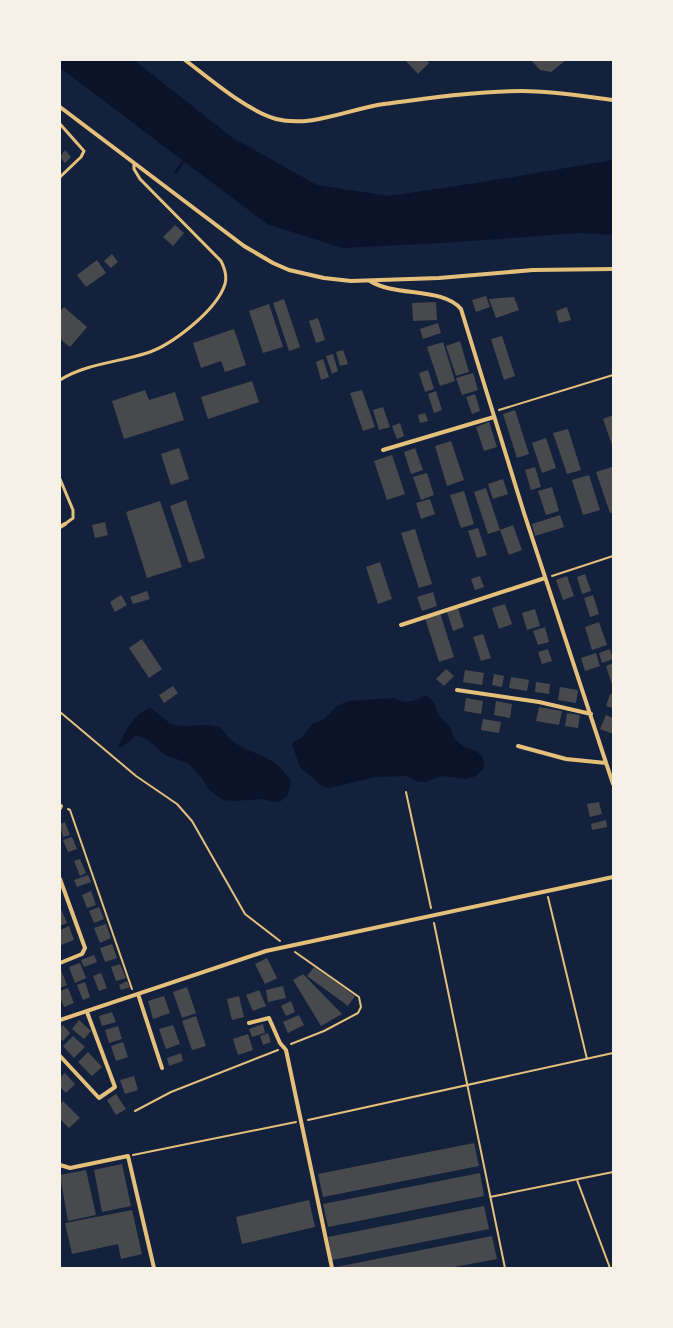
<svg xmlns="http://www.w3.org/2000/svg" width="673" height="1328" font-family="Ubuntu,sans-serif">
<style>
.water{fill:#0b132b}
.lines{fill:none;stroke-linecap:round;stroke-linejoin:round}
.stream{stroke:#0b132b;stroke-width:3}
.building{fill:#48494c}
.path{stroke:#e5c07b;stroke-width:2}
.service{stroke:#e5c07b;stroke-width:3}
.minor{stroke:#e5c07b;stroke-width:4}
</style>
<rect width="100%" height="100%" fill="#14213d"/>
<!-- water -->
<path class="water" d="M60,60H134L233,138L317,185L389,196L476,183L613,160V235L581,233L443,243L342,248L267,224L60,68Z
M426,695C437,704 433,703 439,715C442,720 448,723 451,729C453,732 453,737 456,740C466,753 486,746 484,768L476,776L466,779L441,776L426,782H419L407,776L376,777L329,788L322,786L300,767L294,750L292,744L294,741L302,738L312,724L323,720L337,706L348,701L394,698L404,702L413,701Z
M150,708C159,713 165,722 175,725C189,728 204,722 218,727C224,729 226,736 231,740C255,758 271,751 291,781L288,795L281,801L275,802L263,799L233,801L223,800L209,790L202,778L188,763L165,755L148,740L137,735L122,747H118C124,733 135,712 150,708Z"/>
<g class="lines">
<!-- stream -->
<path class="stream" d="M176,172L185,159"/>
</g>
<!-- building -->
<path class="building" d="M405,60H427L429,63L418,74Z
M531,60H566L551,72L540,70Z
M65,150L71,157L65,163L60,157Z
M175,225L184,233L173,246L163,237Z
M112,254L118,262L111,268L104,261Z
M97,260L106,273L86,287L77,275Z
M486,296L490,307L476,312L472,300Z
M514,297L519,310L496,318L489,299Z
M284,299L300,347L289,351L273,303Z
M436,302L437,320L413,321L412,303Z
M269,304L283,347L263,353L249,311Z
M64,307L87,327L70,347L60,339V311Z
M567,307L571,320L559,323L556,311Z
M318,318L325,340L316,343L309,321Z
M438,323L441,333L423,339L420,329Z
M234,329L246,365L225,372L221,361L201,368L193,343Z
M502,336L515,376L504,380L491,339Z
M460,341L469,372L456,376L446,346Z
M443,342L455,381L440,386L427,347Z
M343,350L348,364L340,366L336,352Z
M333,354L338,371L332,374L326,356Z
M323,359L329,377L321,380L316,362Z
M428,370L434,389L425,392L419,373Z
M473,373L478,390L462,395L456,378Z
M252,381L259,402L208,419L201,397Z
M145,390L149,400L175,392L184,420L124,439L112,401Z
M362,390L375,427L363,431L350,393Z
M436,391L442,410L434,413L428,394Z
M475,394L480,411L472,414L466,397Z
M383,407L390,427L379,430L373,410Z
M515,410L529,454L517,458L503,414Z
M425,413L428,421L420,423L418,415Z
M613,415V448L603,419Z
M489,422L497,447L484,451L476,427Z
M400,423L404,436L397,439L392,426Z
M568,429L581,470L567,474L553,433Z
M546,438L556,468L542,473L532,443Z
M451,441L464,480L447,486L435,446Z
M179,448L189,479L171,485L161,454Z
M415,448L423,470L411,474L404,452Z
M392,455L405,494L387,500L374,461Z
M535,467L541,487L531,490L525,470Z
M612,467L613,512L610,513L596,472Z
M427,473L434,495L421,500L413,477Z
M589,475L600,510L583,515L572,480Z
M503,479L508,494L493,499L488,484Z
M552,487L559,511L546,515L538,491Z
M486,488L500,530L488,534L474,492Z
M464,491L474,524L461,528L450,495Z
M430,499L435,514L421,519L416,503Z
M186,500L205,558L189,563L170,506Z
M160,501L182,567L147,578L126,512Z
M560,515L564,527L535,536L532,524Z
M105,522L108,535L95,538L92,525Z
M513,525L522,550L509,555L500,530Z
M478,528L487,555L477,558L468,531Z
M415,529L432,584L419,588L401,533Z
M380,562L392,599L378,604L366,567Z
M585,574L591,591L582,594L577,577Z
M480,576L484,587L475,590L471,579Z
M567,576L574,596L563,600L556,580Z
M147,591L150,599L133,604L130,597Z
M433,592L437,606L422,611L417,597Z
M121,595L127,605L115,612L110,602Z
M593,595L599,614L590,617L584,598Z
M505,604L512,624L499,629L492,608Z
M458,608L464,627L453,631L447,612Z
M535,609L540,626L527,630L522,613Z
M440,613L454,657L439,662L425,618Z
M599,622L607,645L592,650L585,627Z
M545,627L549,642L538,645L533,631Z
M483,634L491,658L481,661L473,637Z
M142,639L162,669L149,678L129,648Z
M548,649L552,661L542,664L538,652Z
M610,649L613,659L602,663L599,653Z
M596,653L600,666L585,671L581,658Z
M613,663V688L606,666Z
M446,669L454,676L444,686L436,679Z
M465,670L484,673L482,685L463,682Z
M494,674L504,676L502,687L492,685Z
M511,677L529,680L527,691L509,688Z
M536,682L550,684L549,694L535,692Z
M173,686L178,693L164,703L159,695Z
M560,687L578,690L576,703L558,700Z
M610,694L613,695V708L606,706Z
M466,698L483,701L481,714L464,711Z
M496,701L512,704L510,718L494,715Z
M539,707L562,711L559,725L536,721Z
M567,713L580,715L578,728L565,726Z
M606,715L613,718V734L600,729Z
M483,719L501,722L499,733L481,730Z
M599,802L602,814L590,817L587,804Z
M606,820L607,827L592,830L591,824Z
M65,822L70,835L63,837L60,824Z
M72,837L77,849L68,852L63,840Z
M80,859L86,873L80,876L74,861Z
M88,875L91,882L77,887L74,880Z
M91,891L96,905L87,908L82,895Z
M60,907L67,923L60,926Z
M99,907L104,919L94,923L89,911Z
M106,924L111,938L100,943L94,928Z
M69,926L74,940L61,945L60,930Z
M112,944L117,958L105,962L100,948Z
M94,955L97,962L84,967L81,960Z
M267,958L277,978L265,984L255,964Z
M80,963L86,978L75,983L69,967Z
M120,964L126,978L116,981L111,967Z
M60,967L67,985L60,988Z
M314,967L355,996L348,1006L307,976Z
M101,973L107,988L99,991L93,976Z
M303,974L342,1014L321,1026L293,980Z
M127,981L130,987L121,990L119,985Z
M85,982L90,997L83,1000L77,985Z
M283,986L286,998L268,1002L266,990Z
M187,987L196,1013L182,1018L173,992Z
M68,988L74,1003L64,1007L60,997V991Z
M259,990L266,1006L253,1011L246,995Z
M164,996L170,1013L153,1019L148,1001Z
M239,996L244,1017L232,1020L227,999Z
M291,1001L295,1012L286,1016L281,1006Z
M112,1012L116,1022L102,1026L99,1016Z
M299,1015L304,1025L288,1033L283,1022Z
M196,1016L206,1046L192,1050L182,1021Z
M79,1020L91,1031L84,1039L72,1029Z
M263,1024L265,1033L252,1037L249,1029Z
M63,1025L70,1033L63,1041L60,1038V1028Z
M173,1025L180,1044L166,1049L159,1029Z
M118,1026L122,1039L109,1043L105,1030Z
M268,1033L271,1042L263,1045L260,1036Z
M248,1034L253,1050L238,1055L233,1039Z
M73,1036L85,1047L74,1058L63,1046Z
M123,1042L128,1057L116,1061L111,1046Z
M88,1052L102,1067L92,1076L78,1062Z
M181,1053L183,1061L169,1066L167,1058Z
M65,1073L75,1084L66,1093L60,1087V1077Z
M134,1076L138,1090L125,1094L120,1080Z
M116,1094L126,1109L116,1115L107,1100Z
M63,1101L80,1118L69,1128L60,1119V1104Z
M474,1143L479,1166L323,1197L318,1174Z
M122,1164L131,1206L102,1212L94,1170Z
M86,1170L96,1215L68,1221L60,1175Z
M480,1173L484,1196L328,1227L323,1204Z
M309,1200L315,1227L242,1244L236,1217Z
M484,1206L489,1229L332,1260L328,1237Z
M132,1210L142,1254L121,1259L118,1244L72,1254L65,1223Z
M492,1236L497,1259L449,1268H336V1267Z"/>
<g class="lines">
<!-- path -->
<path class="path" d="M499,410L613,375
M552,576L613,556
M60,712L136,776L177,804L192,821L245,914L280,941
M406,792L431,908
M68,809L70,810L132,989
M548,897L587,1059
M434,923L505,1268
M291,1044L324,1031L358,1013L361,1007L359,997L295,952
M135,1111L171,1092L278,1050
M308,1120L613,1053
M133,1155L296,1122
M577,1180L610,1268
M490,1197L613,1172"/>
<!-- service -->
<path class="service" d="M60,124L84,151L81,157L60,177
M60,380C85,364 119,362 147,353C172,345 217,310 225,284C227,277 224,267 221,261L140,179L134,169V163
M60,479L73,510V518L65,524"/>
<!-- minor -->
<path class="minor" d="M185,60C209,78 247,111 276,119C311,128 349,109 384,104C429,98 477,91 522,91C552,91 583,96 613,100
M60,107L244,246L273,263L289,270L324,278L351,281L439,278L533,270L613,269
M370,281C395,297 443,287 461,309L524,513L613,784
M383,450L494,417
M60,527L65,524
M401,625L545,578
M457,690L539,702L591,714
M518,746L566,759L606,763
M60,808L61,806
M60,879L85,948L82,954L60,963
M138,994L162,1068
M60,1020L266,951L613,877
M249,1023L269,1018L280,1043L286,1050L332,1268
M60,1056L99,1098L115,1087L87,1012
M60,1165L70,1168L128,1156L154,1268"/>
</g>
<!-- border -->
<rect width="673" height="1328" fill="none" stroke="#f6f1e7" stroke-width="122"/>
</svg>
